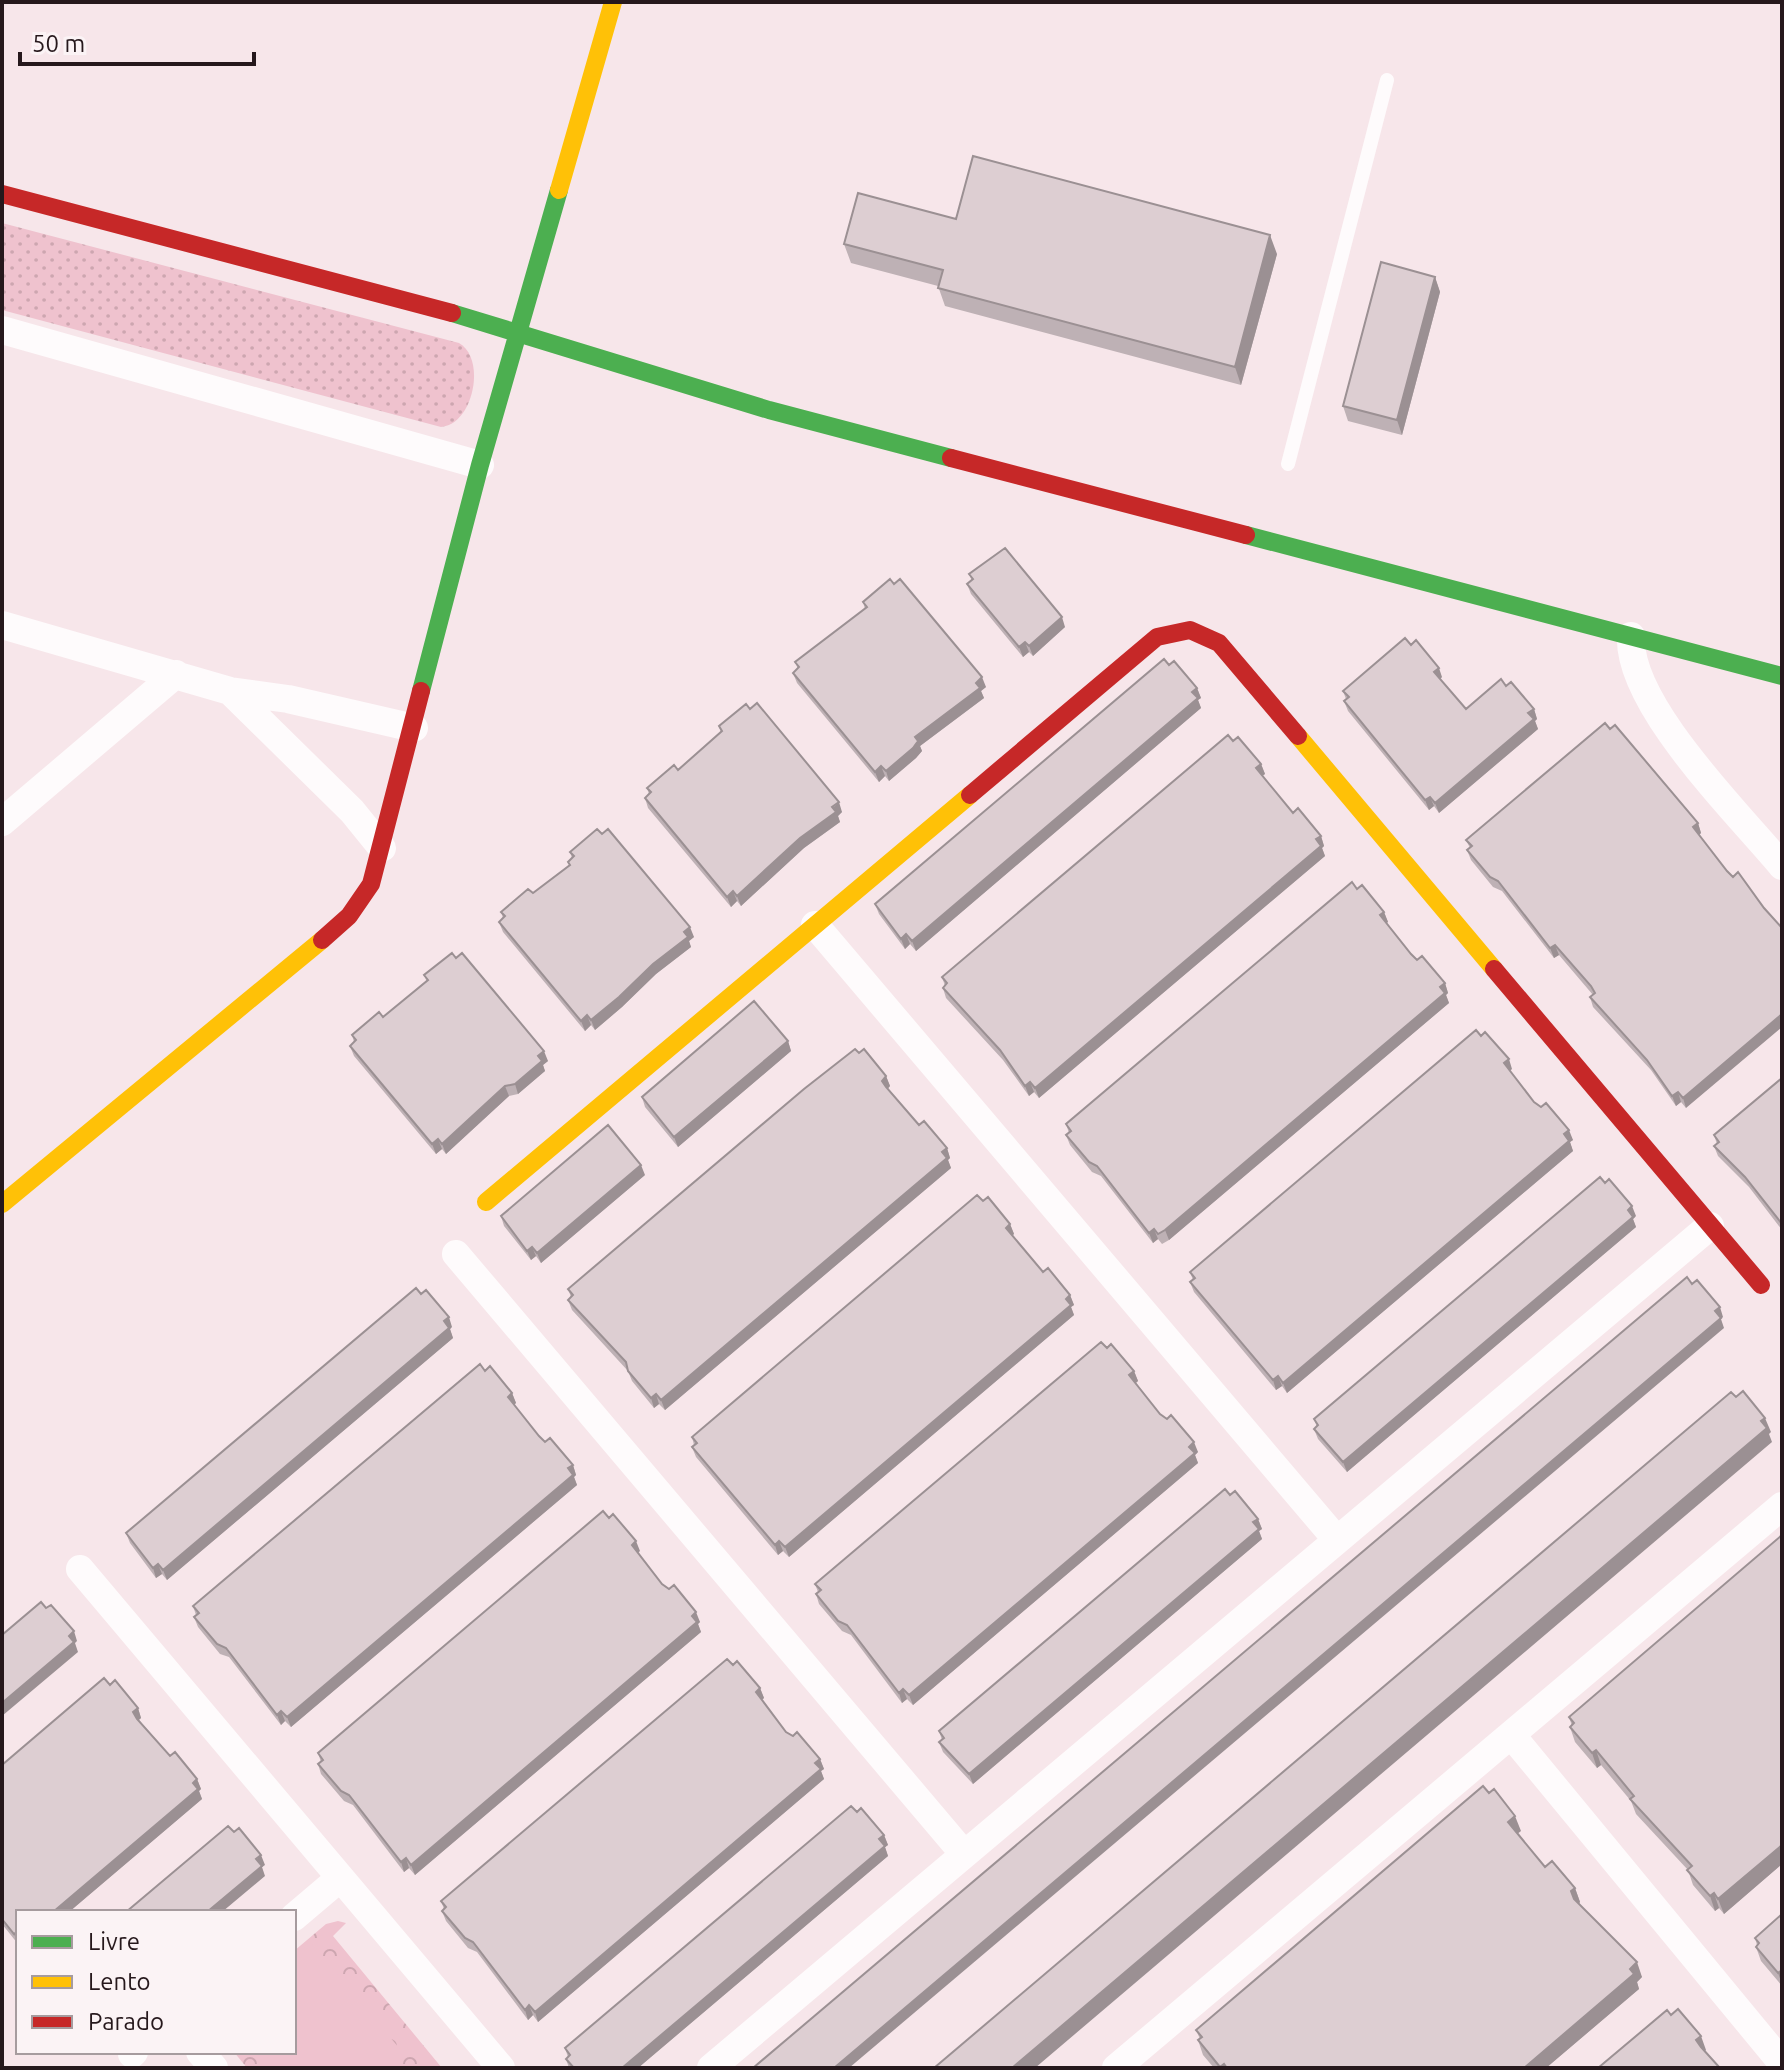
<svg xmlns="http://www.w3.org/2000/svg" width="1784" height="2070" font-family="Ubuntu,sans-serif">
<style>
.grass{fill:url(#grass-dots)}
.park{fill:url(#park-crowns)}
.pitch{fill:#efc2ce}
.lines{fill:none;stroke-linecap:round;stroke-linejoin:round}
.lane{stroke:#fefbfc;stroke-width:14}
.street{stroke:#fefbfc;stroke-width:28}
.fast{stroke:#4caf50;stroke-width:18}
.slow{stroke:#ffc107;stroke-width:18}
.jam{stroke:#c62828;stroke-width:18}
.wall{fill:#beb1b5}
.shaded-wall{fill:#9b9093}
.building{fill:#ddced2;stroke:#9b9093;stroke-width:2}
</style>
<defs>
<pattern id="grass-dots" width="8" height="8" patternUnits="userSpaceOnUse" patternTransform="scale(2)"><rect width="8" height="8" fill="#efc2ce"/><path d="M2 2h.1M6 6h.1" fill="none" stroke="#cda6b0" stroke-width="1.8" stroke-linecap="round"/></pattern>
<pattern id="park-crowns" width="20" height="18" patternUnits="userSpaceOnUse" patternTransform="scale(2)"><rect width="20" height="18" fill="#efc2ce"/><path d="M2 6a3 3 0 1 1 6 0M12 15a3 3 0 1 1 6 0" fill="none" stroke="#cda6b0"/></pattern>
</defs>
<rect width="100%" height="100%" fill="#f7e6ea"/>
<!-- grass -->
<path class="grass" d="M2,223L459,343C487,359 473,425 441,427L2,310Z"/>
<!-- park -->
<path class="park" d="M338,1921L346,1923L333,1936L442,2068H247L234,2052H294V1951L326,1924Z"/>
<!-- pitch -->
<path class="pitch" d="M312,1944L405,2055L390,2068H276L263,2052H294V1960Z"/>
<g class="lines">
<!-- lane -->
<path class="lane" d="M1288,464L1387,80"/>
<!-- street -->
<path class="street" d="M2,330L480,465
M2,625L230,691L288,699L414,728
M1631,636C1627,704 1737,812 1782,866
M230,691L352,811L382,848
M2,822L176,674
M815,925L1337,1540
M456,1254L964,1854
M80,1569L501,2068
M1513,1737L1782,2063
M294,1917L340,1878
M200,2052L214,2068
M132,2054L134,2052
M711,2068L1710,1226
M1116,2068L1782,1506"/>
<!-- fast -->
<path class="fast" d="M452,313L769,410L951,458
M1246,535L1782,676
M421,691L480,465L559,190"/>
<!-- slow -->
<path class="slow" d="M559,190L613,2
M1298,736L1494,969
M486,1202L970,795
M2,1204L322,940"/>
<!-- jam -->
<path class="jam" d="M2,194L452,313
M951,458L1246,535
M970,795L1157,637L1190,630L1219,643L1298,736
M322,940L349,916L371,884L421,691
M1494,969L1761,1285"/>
</g>
<!-- wall -->
<path class="wall" d="M956,219L1277,254L1241,385L945,306L938,286L851,263L844,244Z
M1435,277L1440,292L1402,435L1348,421L1343,406Z
M969,574L1065,627L1033,656L1029,652L1023,657L971,594L967,584L972,581Z
M863,602L986,687L981,691L984,698L920,746L922,751L916,758L889,781L885,776L879,782L797,683L793,673L798,669L795,662L865,609Z
M1169,665L1197,688L1201,698L1198,700L1201,708L916,951L910,944L905,949L879,914L875,904Z
M1442,677L1440,679L1466,709L1506,686L1534,709L1537,719L1535,721L1538,729L1439,813L1434,806L1429,810L1348,711L1344,701L1346,699L1343,691Z
M719,726L842,812L838,816L840,822L804,848L741,906L737,901L731,907L648,808L645,798L649,794L647,788L678,770L721,733Z
M1233,741L1261,764L1265,774L1262,776L1293,813L1321,836L1324,846L1322,848L1325,856L1039,1098L1034,1092L1029,1096L1003,1060L946,998L943,988L945,986L942,977Z
M1698,823L1701,833L1699,835L1686,1108L1681,1102L1676,1106L1651,1070L1593,1007L1590,997L1593,995L1559,955L1554,958L1502,891L1493,887L1471,860L1467,850L1470,848L1466,840Z
M570,852L694,937L689,941L691,947L656,974L622,1007L595,1030L591,1025L585,1031L503,932L499,922L503,918L501,912L533,893L569,865L568,862L572,858Z
M1357,889L1384,912L1388,922L1386,923L1411,954L1445,983L1448,993L1446,995L1449,1003L1169,1240L1162,1244L1158,1239L1153,1243L1101,1176L1092,1172L1070,1145L1066,1135L1069,1133L1066,1124Z
M424,975L548,1061L543,1065L545,1071L518,1094L509,1096L446,1154L442,1149L436,1154L354,1056L350,1046L354,1042L352,1035L383,1017L427,982Z
M788,1041L791,1051L678,1147L645,1107L642,1097Z
M859,1053L886,1076L890,1086L888,1089L919,1125L947,1148L950,1158L948,1160L951,1168L665,1410L659,1404L654,1408L632,1381L628,1371L572,1310L568,1300L571,1297L568,1289Z
M1512,1069L1510,1071L1534,1102L1573,1140L1570,1142L1573,1151L1287,1393L1282,1386L1276,1390L1194,1292L1190,1282L1193,1280L1190,1272Z
M1782,1078V1230L1749,1187L1718,1156L1714,1146L1717,1144L1714,1135Z
M645,1175L541,1263L536,1256L531,1260L504,1226L501,1216Z
M983,1201L1010,1224L1014,1234L1012,1236L1043,1272L1070,1295L1074,1305L1071,1307L1074,1315L789,1557L783,1551L778,1555L696,1457L692,1447L694,1445L692,1437Z
M1636,1216L1633,1219L1636,1227L1347,1472L1318,1439L1314,1429L1317,1427L1314,1419Z
M452,1327L450,1329L453,1338L167,1580L162,1574L156,1578L130,1543L126,1533Z
M1107,1348L1134,1371L1138,1381L1136,1383L1160,1414L1198,1452L1195,1455L1198,1463L913,1705L907,1699L902,1703L851,1635L842,1631L819,1604L816,1594L818,1592L815,1584Z
M485,1371L512,1393L516,1403L514,1405L539,1436L573,1465L576,1475L574,1477L577,1485L291,1727L285,1721L281,1725L229,1657L220,1654L198,1627L194,1617L196,1615L193,1606Z
M1230,1495L1258,1519L1262,1529L1259,1531L1262,1539L973,1784L943,1752L939,1742L942,1740L939,1731Z
M1782,1535V1864L1724,1914L1719,1908L1715,1911L1693,1885L1688,1870L1636,1814L1631,1801L1601,1765L1597,1768L1575,1742L1570,1727L1572,1726L1569,1717Z
M640,1551L638,1553L662,1584L700,1622L698,1624L701,1632L415,1875L409,1868L404,1872L353,1805L344,1801L321,1774L318,1764L321,1762L318,1753Z
M733,1665L760,1688L764,1698L762,1700L786,1732L820,1759L824,1769L821,1771L824,1779L538,2022L533,2015L528,2020L477,1952L468,1948L446,1921L442,1911L444,1909L441,1901Z
M110,1685L138,1708L141,1718L139,1720L170,1756L197,1779L201,1789L199,1791L202,1799L69,1912H18V1944L2,1924V1765Z
M857,1812L884,1835L888,1845L885,1847L888,1856L638,2068H569L566,2059L568,2057L565,2048Z
M1521,1831L1517,1834L1545,1867L1575,1888L1580,1902L1579,1904L1642,1977L1637,1982L1639,1989L1546,2068H1214L1203,2055L1198,2040L1200,2039L1196,2030Z
M1782,1914V1986L1761,1961L1756,1947L1757,1945L1755,1938Z"/>
<!-- shaded-wall -->
<path class="shaded-wall" d="M1270,235L1277,254L1241,385L1235,367Z
M1435,277L1440,292L1402,435L1397,420Z
M1062,617L1065,627L1033,656L1029,646Z
M1025,642L1029,652L1023,657L1019,647Z
M1439,668L1442,677L1437,682L1434,672Z
M982,677L986,687L981,691L984,698L920,746L922,751L916,758L889,781L886,771L915,737Z
M1197,688L1201,698L1198,700L1201,708L916,951L912,941Z
M1534,709L1537,719L1535,721L1538,729L1439,813L1435,803Z
M1261,764L1265,774L1259,778L1256,768Z
M881,766L885,776L879,782L875,772Z
M1430,797L1434,806L1429,810L1425,800Z
M839,802L842,812L838,816L840,822L804,848L741,906L737,896Z
M1698,823L1701,833L1697,837L1693,827Z
M1321,836L1324,846L1322,848L1325,856L1039,1098L1035,1088Z
M733,891L737,901L731,907L727,897Z
M1384,912L1388,922L1384,925L1380,915Z
M690,927L694,937L689,941L691,947L656,974L622,1007L595,1030L591,1020Z
M906,934L910,944L905,949L901,939Z
M1555,945L1559,955L1554,958L1550,948Z
M1445,983L1448,993L1446,995L1449,1003L1169,1240L1165,1230Z
M1782,1014V1027L1686,1108L1683,1098Z
M587,1015L591,1025L585,1031L581,1021Z
M788,1041L791,1051L678,1147L674,1137Z
M544,1051L548,1061L543,1065L545,1071L518,1094L515,1084L538,1056Z
M1509,1059L1512,1069L1507,1073L1504,1063Z
M886,1076L890,1086L885,1091L882,1081Z
M1030,1082L1034,1092L1029,1096L1025,1086Z
M505,1086L509,1096L446,1154L442,1144Z
M1678,1092L1681,1102L1676,1106L1672,1096Z
M1569,1130L1573,1140L1570,1142L1573,1151L1287,1393L1283,1383Z
M438,1139L442,1149L436,1154L432,1144Z
M947,1148L950,1158L948,1160L951,1168L665,1410L661,1400Z
M641,1165L645,1175L541,1263L537,1253Z
M1632,1206L1636,1216L1633,1219L1636,1227L1347,1472L1343,1462Z
M1010,1224L1014,1234L1009,1238L1006,1228Z
M1154,1229L1158,1239L1153,1243L1149,1233Z
M532,1247L536,1256L531,1260L527,1251Z
M1070,1295L1074,1305L1071,1307L1074,1315L789,1557L785,1547Z
M1720,1307L1723,1317L1721,1319L1724,1328L849,2068H834Z
M449,1317L452,1327L450,1329L453,1338L167,1580L163,1570Z
M1134,1371L1138,1381L1133,1385L1129,1375Z
M1278,1376L1282,1386L1276,1390L1273,1380Z
M512,1393L516,1403L511,1407L508,1397Z
M656,1394L659,1404L654,1408L651,1398Z
M1765,1418L1771,1432L1769,1434L1772,1442L1035,2068H1012Z
M1194,1442L1198,1452L1195,1455L1198,1463L913,1705L909,1695Z
M573,1465L576,1475L574,1477L577,1485L291,1727L287,1717Z
M1258,1519L1262,1529L1259,1531L1262,1539L973,1784L969,1774Z
M636,1541L640,1551L635,1555L632,1545Z
M779,1541L783,1551L778,1555L775,1545Z
M158,1564L162,1574L156,1578L153,1568Z
M696,1612L700,1622L698,1624L701,1632L415,1875L411,1865Z
M74,1631L77,1641L75,1643L78,1652L2,1716V1703Z
M760,1688L764,1698L759,1702L756,1692Z
M903,1689L907,1699L902,1703L899,1693Z
M138,1708L141,1718L136,1722L133,1712Z
M281,1711L285,1721L281,1725L277,1715Z
M1596,1750L1601,1765L1597,1768L1592,1753Z
M820,1759L824,1769L821,1771L824,1779L538,2022L535,2012Z
M197,1779L201,1789L199,1791L202,1799L69,1912H53Z
M1515,1816L1521,1831L1513,1837L1508,1822Z
M884,1835L888,1845L885,1847L888,1856L638,2068H622Z
M1782,1845V1864L1724,1914L1718,1899Z
M261,1855L265,1865L262,1867L265,1876L222,1912H207Z
M406,1858L409,1868L404,1872L401,1862Z
M1575,1888L1580,1902L1576,1906L1571,1891Z
M1714,1893L1719,1908L1715,1911L1710,1896Z
M18,1931V1944L14,1934Z
M1637,1962L1642,1977L1637,1982L1639,1989L1546,2068H1524Z
M1782,1970V1984L1778,1973Z
M529,2005L533,2015L528,2020L525,2010Z
M1701,2036L1706,2050L1702,2054L1696,2040Z"/>
<!-- building -->
<path class="building" d="M973,156L1270,235L1235,367L938,288L943,270L844,244L858,193L956,219Z
M1381,262L1435,277L1397,420L1343,406Z
M1005,548L1062,617L1029,646L1025,642L1019,647L967,584L973,579L969,574Z
M890,579L894,584L900,579L982,677L976,683L980,688L915,737L918,741L913,748L886,771L881,766L875,772L793,673L799,667L795,662L867,607L863,602Z
M1405,638L1411,645L1416,640L1439,668L1434,672L1466,709L1501,679L1506,686L1511,682L1534,709L1528,713L1534,719L1435,803L1430,797L1425,800L1344,701L1349,697L1343,691Z
M1164,659L1169,665L1174,661L1197,688L1192,692L1198,698L912,941L906,934L901,939L875,904Z
M757,703L839,802L832,807L836,812L800,838L737,896L733,891L727,897L645,798L651,792L647,788L674,765L678,770L722,731L719,726L746,704L750,709Z
M1605,723L1610,729L1615,725L1698,823L1693,827L1727,871L1733,877L1738,872L1764,908L1782,928V1014L1683,1098L1678,1092L1672,1096L1647,1060L1590,997L1595,993L1591,986L1555,945L1550,948L1498,881L1490,877L1467,850L1472,846L1466,840Z
M1228,735L1233,741L1238,737L1261,764L1256,768L1293,813L1298,808L1321,836L1316,839L1321,846L1035,1088L1030,1082L1025,1086L1000,1050L943,988L947,983L942,977Z
M597,829L602,834L608,829L690,927L684,932L688,937L653,964L619,997L591,1020L587,1015L581,1021L499,922L505,916L501,912L528,889L533,893L570,865L568,862L574,856L570,852Z
M1352,882L1357,889L1362,885L1384,912L1380,915L1411,954L1417,960L1422,956L1445,983L1440,987L1445,993L1165,1230L1158,1234L1154,1229L1149,1233L1097,1166L1089,1162L1066,1135L1071,1131L1066,1124Z
M452,953L456,958L462,953L544,1051L538,1056L542,1061L515,1084L505,1086L442,1144L438,1139L432,1144L350,1046L356,1040L352,1035L379,1012L383,1017L428,980L424,975Z
M754,1001L788,1041L674,1137L642,1097Z
M1476,1030L1481,1036L1485,1032L1509,1059L1504,1063L1534,1102L1541,1107L1546,1103L1569,1130L1564,1134L1569,1141L1283,1383L1278,1376L1273,1380L1190,1282L1195,1278L1190,1272Z
M855,1049L859,1053L864,1049L886,1076L882,1081L886,1087L919,1125L924,1121L947,1148L942,1152L947,1158L661,1400L656,1394L651,1398L628,1371L626,1362L568,1300L573,1295L568,1289L804,1089Z
M1782,1078V1224L1745,1177L1714,1146L1719,1142L1714,1135Z
M608,1125L641,1165L537,1253L532,1247L527,1251L501,1216Z
M1600,1177L1605,1183L1609,1179L1632,1206L1628,1210L1633,1217L1343,1462L1314,1429L1318,1425L1314,1419Z
M977,1195L983,1201L988,1197L1010,1224L1006,1228L1043,1272L1048,1268L1070,1295L1066,1299L1071,1305L785,1547L779,1541L775,1545L692,1447L697,1443L692,1437Z
M1687,1277L1692,1284L1697,1280L1720,1307L1715,1311L1721,1318L834,2068H753Z
M416,1288L421,1294L426,1290L449,1317L444,1321L449,1328L163,1570L158,1564L153,1568L126,1533Z
M1101,1342L1107,1348L1111,1344L1134,1371L1129,1375L1160,1414L1167,1419L1171,1415L1194,1442L1189,1447L1195,1453L909,1695L903,1689L899,1693L847,1625L838,1621L816,1594L821,1590L815,1584Z
M480,1364L485,1371L490,1366L512,1393L508,1397L539,1436L545,1442L550,1438L573,1465L568,1468L573,1475L287,1717L281,1711L277,1715L226,1648L217,1644L194,1617L199,1613L193,1606Z
M1743,1391L1765,1418L1761,1421L1767,1428L1012,2068H934L1731,1392L1736,1397Z
M1225,1489L1230,1495L1235,1491L1258,1519L1253,1522L1259,1529L969,1774L939,1742L944,1738L939,1731Z
M603,1511L609,1518L613,1514L636,1541L632,1545L662,1584L669,1589L674,1585L696,1612L692,1616L697,1622L411,1865L406,1858L401,1862L349,1795L341,1791L318,1764L323,1760L318,1753Z
M1782,1535V1845L1718,1899L1714,1893L1710,1896L1687,1870L1692,1866L1630,1799L1634,1796L1596,1750L1592,1753L1570,1727L1574,1723L1569,1717Z
M41,1602L46,1608L51,1605L74,1631L69,1636L74,1642L2,1703V1635Z
M727,1659L733,1665L737,1661L760,1688L756,1692L786,1732L793,1736L797,1732L820,1759L815,1763L821,1769L535,2012L529,2005L525,2010L473,1942L465,1938L442,1911L446,1907L441,1901Z
M104,1678L110,1685L115,1680L138,1708L133,1712L137,1719L170,1756L175,1752L197,1779L193,1783L198,1789L53,1912H18V1931L14,1934L2,1919V1765Z
M1483,1786L1489,1793L1494,1789L1515,1816L1508,1822L1545,1867L1552,1861L1575,1888L1571,1891L1574,1899L1637,1962L1630,1969L1634,1974L1524,2068H1227L1224,2064L1220,2067L1198,2040L1202,2037L1196,2030Z
M851,1806L857,1812L861,1808L884,1835L879,1839L885,1846L622,2068H574L566,2059L570,2055L565,2048Z
M228,1826L234,1832L239,1828L261,1855L256,1859L262,1866L207,1912H126Z
M1782,1914V1970L1778,1973L1756,1947L1759,1943L1755,1938Z
M1678,2009L1701,2036L1696,2040L1701,2047L1720,2068H1598L1667,2010L1671,2015Z"/>
<!-- border -->
<rect width="1784" height="2070" fill="none" stroke="#26181c" stroke-width="8"/>
<!-- legend -->
<rect x="16" y="1910" width="280" height="144" fill="#fbf3f5" stroke="#a69b9e" stroke-width="2"/>
<rect x="32" y="1936" width="40" height="12" fill="#4caf50" stroke="#a69b9e" stroke-width="2"/>
<text x="88" y="1950" font-size="24" fill="#26181c">Livre</text>
<rect x="32" y="1976" width="40" height="12" fill="#ffc107" stroke="#a69b9e" stroke-width="2"/>
<text x="88" y="1990" font-size="24" fill="#26181c">Lento</text>
<rect x="32" y="2016" width="40" height="12" fill="#c62828" stroke="#a69b9e" stroke-width="2"/>
<text x="88" y="2030" font-size="24" fill="#26181c">Parado</text>
<!-- scale -->
<path d="M20 52v12h234v-12" fill="none" stroke="#26181c" stroke-width="4"/>
<text x="32" y="52" font-size="24" fill="#26181c" stroke="#fbf3f5" stroke-width="6" paint-order="stroke">50 m</text>
</svg>
